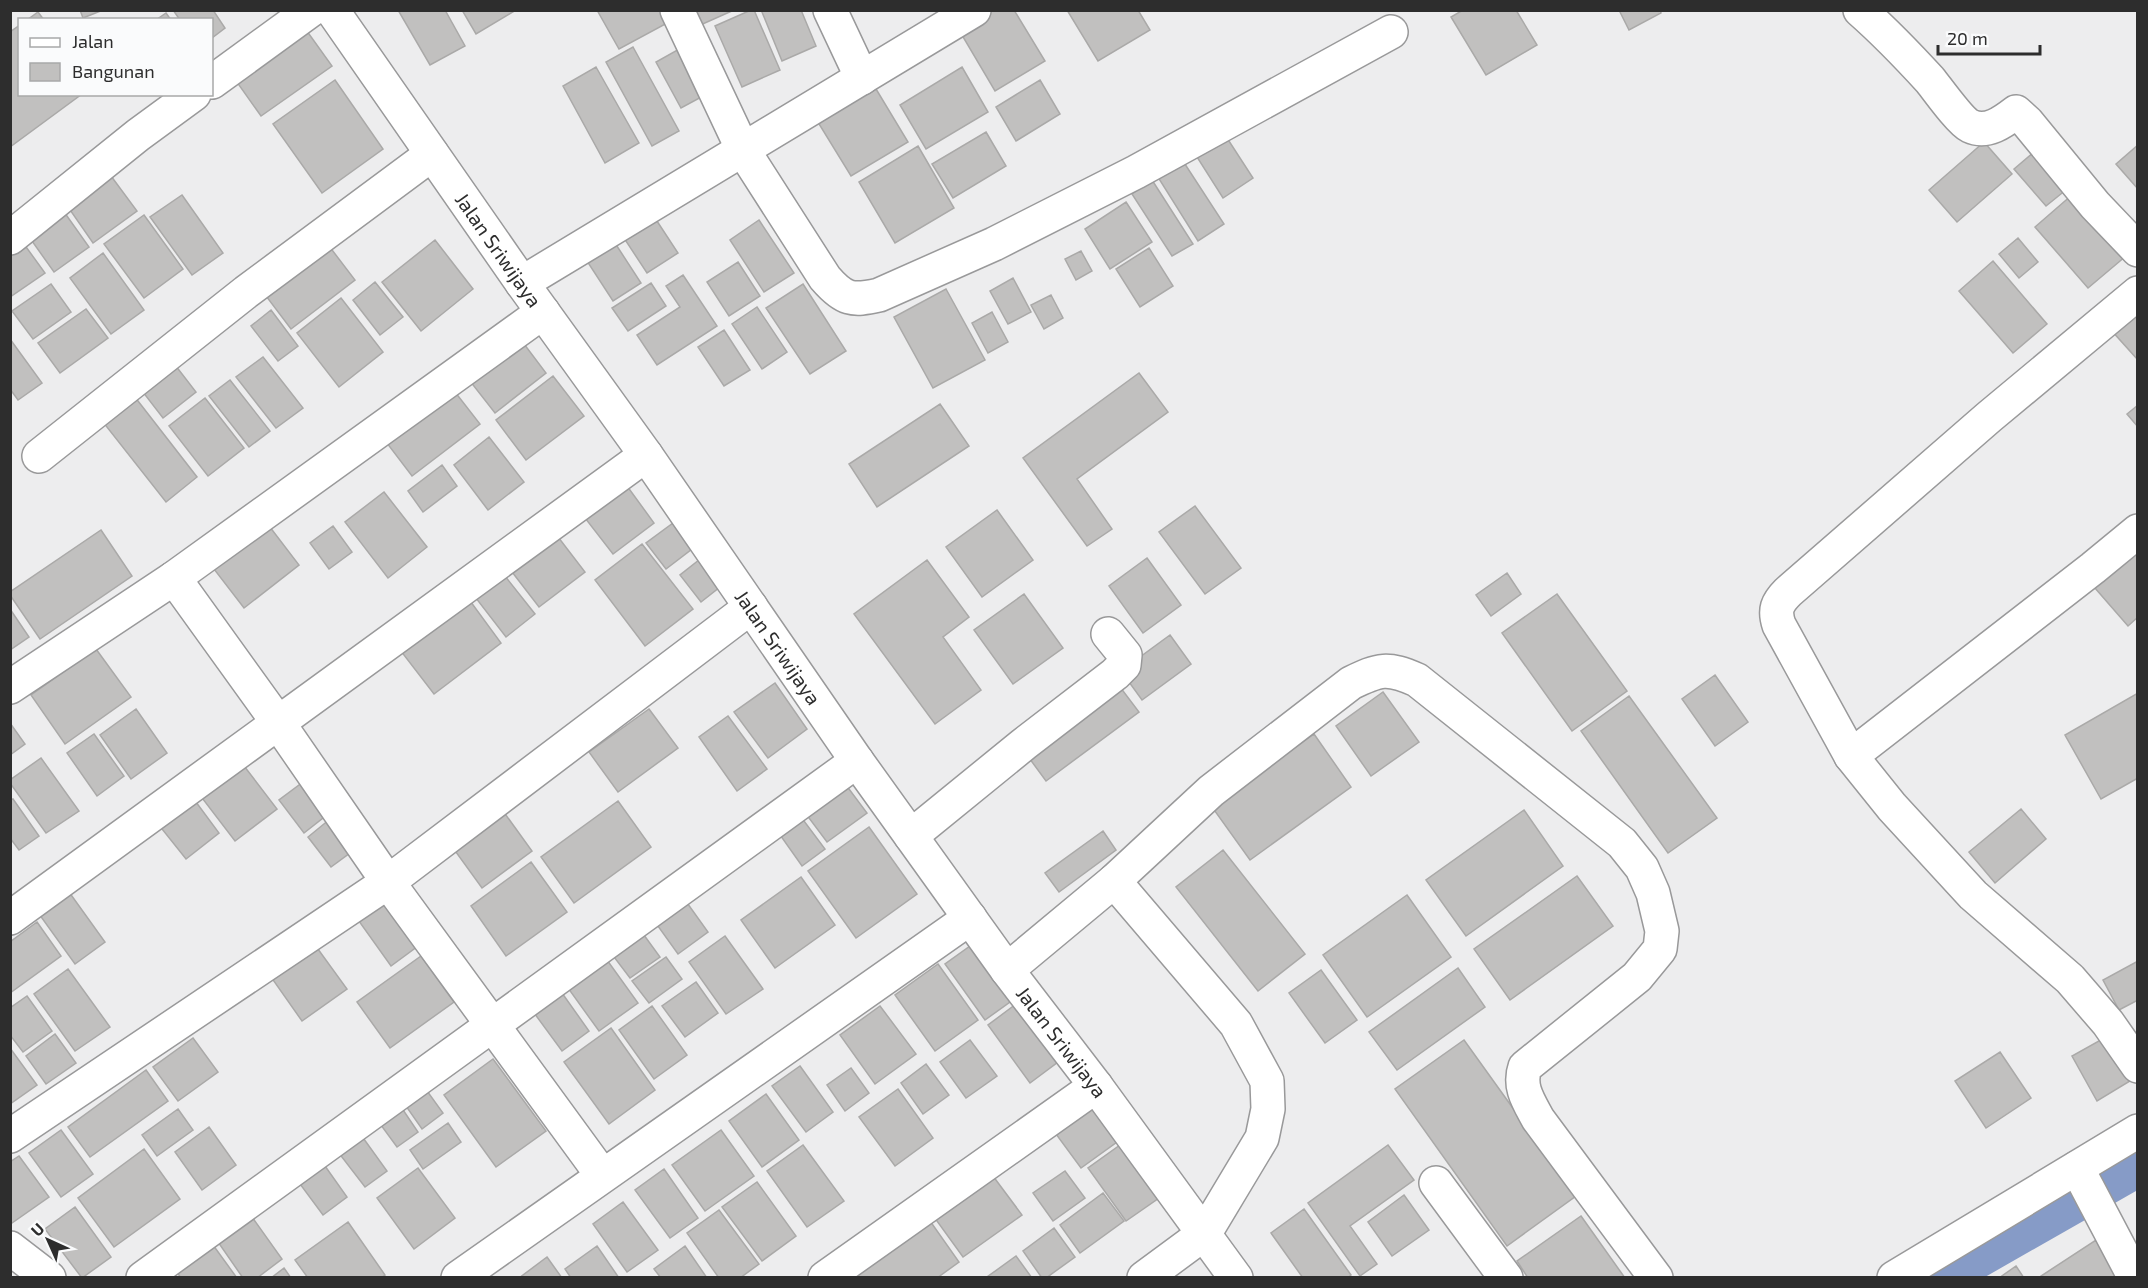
<svg xmlns="http://www.w3.org/2000/svg" width="2148" height="1288" font-family="'Exo 2',sans-serif">
<style>
.lines{fill:none;stroke-linecap:round;stroke-linejoin:round}
.canal{stroke:#869bc7;stroke-width:36}
.building{fill:#c1c0bf;stroke:#aaa9a8;stroke-width:1.5}
.minor-casing{stroke:#99999a;stroke-width:36}
.minor{stroke:#fff;stroke-width:33}
.labels{text-anchor:middle;dominant-baseline:central;stroke-width:4.5;stroke-linejoin:round;paint-order:stroke}
.street-label{font-size:20px;fill:#2d2d2d;stroke:#fafbfc}
</style>
<rect width="100%" height="100%" fill="#ededee"/>
<g class="lines">
<!-- canal -->
<path class="canal" d="M1947,1278L2138,1169"/>
</g>
<!-- building -->
<path class="building" d="M80,10H103L83,18Z
M173,10H213L225,28L212,38V20H180Z
M398,10H445L465,46L430,65Z
M462,10H516L476,34Z
M597,10H665L671,21L619,49Z
M689,10H734L696,27Z
M751,10H754L780,70L742,87L715,26Z
M765,10H801L816,46L782,61L762,12Z
M980,10H1014L1045,61L995,91L956,25Z
M1067,10H1138L1150,30L1098,61Z
M1463,10H1516L1537,45L1486,75L1451,17Z
M1619,10H1660L1661,13L1629,30Z
M38,12L44,20H27Z
M166,13L171,20H156Z
M20,25V94H82L10,147V32Z
M304,27L332,66L261,116L234,78Z
M633,47L679,131L652,146L606,62Z
M681,48L707,94L681,108L656,62Z
M596,67L639,143L605,163L563,86Z
M962,67L988,112L926,149L900,105Z
M335,80L383,149L322,193L273,124Z
M1040,80L1060,114L1016,141L996,107Z
M873,84L908,142L851,176L816,119Z
M986,132L1006,166L953,198L932,164Z
M1227,138L1253,178L1223,198L1197,157Z
M1984,142L2012,174L1957,222L1929,190Z
M2138,145V189L2116,164Z
M918,146L954,208L895,243L859,182Z
M2040,147L2072,185L2046,206L2014,169Z
M1181,158L1224,224L1198,241L1156,174Z
M111,176L137,211L93,243L68,207Z
M1152,180L1193,244L1172,256L1132,194Z
M2073,194L2126,256L2088,288L2035,227Z
M182,195L223,253L192,275L150,217Z
M1126,202L1152,242L1110,269L1085,229Z
M62,209L89,247L54,272L27,234Z
M144,215L183,269L144,298L104,244Z
M653,215L678,253L647,273L622,235Z
M759,220L794,273L764,292L730,240Z
M2018,238L2038,262L2019,278L1999,254Z
M21,240L45,273L10,297V248Z
M435,240L473,289L421,331L382,282Z
M613,240L641,283L613,301L585,258Z
M329,246L355,280L291,329L266,296Z
M1149,248L1173,286L1140,307L1116,269Z
M1081,251L1092,271L1076,280L1065,259Z
M103,253L144,310L111,334L70,278Z
M1993,261L2047,324L2013,353L1959,291Z
M738,262L760,296L729,316L707,282Z
M683,275L717,326L657,365L637,335L680,307L666,286Z
M1013,278L1031,312L1008,324L990,291Z
M375,282L403,317L380,335L353,300Z
M651,283L666,306L628,331L612,308Z
M51,284L71,312L33,339L12,311Z
M803,284L846,351L810,374L766,308Z
M946,289L985,360L933,388L894,317Z
M1051,295L1063,318L1044,329L1031,305Z
M341,298L383,352L339,387L297,333Z
M757,307L787,352L762,369L732,324Z
M2138,307V360L2111,330Z
M86,309L108,338L60,373L38,343Z
M271,310L298,346L278,361L251,326Z
M992,312L1008,342L988,353L972,323Z
M724,330L750,370L724,386L698,347Z
M518,336L546,373L495,413L466,376Z
M10,339L42,383L18,400L10,389Z
M263,357L303,408L276,428L236,377Z
M172,361L196,392L163,418L139,387Z
M1139,373L1168,412L1077,479L1112,529L1087,546L1023,458Z
M553,376L584,416L526,460L496,420Z
M230,380L270,431L249,447L209,396Z
M448,383L480,424L412,476L380,434Z
M131,392L197,477L166,502L99,417Z
M205,398L244,448L208,476L169,426Z
M940,404L969,446L877,507L849,464Z
M2138,405V427L2127,414Z
M489,437L524,482L488,510L454,465Z
M442,465L457,486L423,512L408,491Z
M627,486L654,523L613,554L585,518Z
M384,492L427,547L388,578L345,522Z
M1195,506L1241,568L1205,594L1159,532Z
M997,510L1033,560L982,597L946,547Z
M263,518L299,565L244,608L207,560Z
M673,523L692,549L666,569L646,543Z
M333,526L352,552L329,569L310,543Z
M101,530L132,576L40,639L10,595V592Z
M555,533L585,572L539,607L509,568Z
M2138,537V617L2128,626L2088,580Z
M642,544L693,609L645,646L595,580Z
M704,556L725,583L701,602L680,575Z
M1147,558L1181,605L1143,633L1109,586Z
M927,560L969,617L943,637L981,690L935,724L854,614Z
M501,571L535,614L506,637L472,593Z
M1507,573L1521,594L1491,616L1476,595Z
M465,594L501,643L434,694L397,646Z
M1024,594L1063,648L1013,684L974,630Z
M1557,594L1627,691L1572,731L1502,633Z
M10,609L29,637L10,650Z
M1170,635L1191,664L1142,700L1121,671Z
M96,649L131,697L65,744L31,695Z
M1715,675L1748,722L1715,746L1682,699Z
M775,683L807,729L768,758L734,712Z
M1117,683L1139,712L1046,781L1024,751Z
M1383,692L1419,742L1371,776L1336,726Z
M2138,693V778L2101,799L2065,735Z
M1629,696L1717,818L1668,853L1581,731Z
M136,709L167,753L131,779L100,735Z
M649,709L678,748L618,792L589,752Z
M728,716L767,769L737,791L699,737Z
M10,723L25,744L10,755Z
M94,734L124,776L97,796L67,753Z
M1314,734L1351,787L1250,860L1212,807Z
M41,758L79,811L46,833L10,783V780Z
M241,762L277,809L235,841L199,794Z
M843,781L867,813L827,842L803,810Z
M303,782L328,814L304,833L279,800Z
M193,798L219,833L186,859L158,824Z
M13,799L39,836L19,850L10,838V800Z
M618,801L651,847L574,903L541,857Z
M795,809L825,849L802,866L773,825Z
M2021,809L2046,839L1995,883L1969,852Z
M1524,810L1563,866L1466,936L1426,880Z
M503,811L532,851L482,888L453,848Z
M330,819L354,850L331,867L308,837Z
M869,827L917,894L856,938L808,871Z
M1103,831L1116,850L1059,892L1045,873Z
M1223,850L1305,954L1258,991L1176,887Z
M531,862L567,912L506,956L471,906Z
M1577,876L1613,926L1510,1000L1474,949Z
M801,877L835,925L775,968L741,920Z
M69,892L105,942L75,964L39,914Z
M1407,895L1451,957L1367,1017L1323,955Z
M383,897L418,946L391,966L356,917Z
M685,900L708,932L678,954L655,922Z
M37,922L61,956L10,993V942Z
M641,931L660,957L630,978L611,953Z
M725,936L763,989L726,1014L689,962Z
M977,941L1017,997L985,1020L945,964Z
M315,945L347,989L302,1021L271,977Z
M421,956L454,1002L390,1048L357,1002Z
M666,957L682,979L649,1003L632,981Z
M607,960L638,1003L599,1031L568,988Z
M2138,961V1000L2119,1010L2103,980Z
M938,964L978,1020L935,1051L895,995Z
M1458,968L1485,1007L1397,1070L1369,1032Z
M68,969L110,1027L75,1051L34,994Z
M1321,970L1357,1020L1325,1043L1289,993Z
M696,982L718,1013L685,1037L662,1006Z
M557,986L589,1031L562,1051L529,1006Z
M27,996L52,1031L23,1052L10,1035V1008Z
M1016,1004L1058,1062L1030,1083L988,1025Z
M652,1006L687,1055L654,1079L619,1030Z
M880,1006L916,1054L875,1084L840,1035Z
M611,1028L655,1090L609,1124L564,1062Z
M55,1034L76,1063L46,1084L26,1056Z
M2106,1037L2130,1081L2097,1101L2072,1056Z
M193,1038L218,1072L178,1101L153,1067Z
M970,1040L997,1076L966,1098L940,1062Z
M1464,1040L1576,1196L1507,1246L1395,1089Z
M10,1048L37,1085L10,1104Z
M2000,1052L2031,1098L1986,1128L1955,1081Z
M493,1059L546,1131L496,1167L444,1095Z
M926,1064L949,1095L923,1114L901,1083Z
M800,1066L833,1112L806,1132L772,1086Z
M851,1068L869,1093L845,1111L827,1085Z
M146,1070L168,1101L90,1157L68,1127Z
M422,1084L443,1113L422,1129L401,1099Z
M898,1089L933,1138L895,1166L859,1117Z
M766,1094L799,1140L762,1167L729,1121Z
M397,1101L418,1132L397,1147L375,1117Z
M1089,1104L1117,1142L1081,1168L1053,1130Z
M178,1109L193,1130L157,1156L142,1135Z
M448,1123L461,1142L423,1169L410,1150Z
M209,1127L236,1165L202,1190L175,1152Z
M61,1130L93,1174L61,1197L29,1153Z
M721,1130L754,1176L705,1211L672,1165Z
M361,1135L387,1171L365,1187L338,1152Z
M803,1145L844,1201L807,1227L767,1171Z
M1120,1145L1159,1198L1126,1221L1088,1168Z
M1388,1145L1414,1180L1350,1226L1377,1264L1360,1276L1308,1203Z
M144,1149L180,1199L114,1247L78,1198Z
M19,1156L49,1197L12,1223L10,1220V1162Z
M325,1166L347,1197L323,1215L300,1184Z
M418,1168L455,1218L414,1249L377,1198Z
M987,1168L1022,1215L963,1257L929,1210Z
M664,1169L698,1218L670,1238L635,1190Z
M1065,1171L1085,1198L1053,1221L1033,1193Z
M757,1182L796,1236L762,1261L722,1207Z
M1103,1193L1124,1221L1080,1253L1060,1225Z
M1404,1195L1429,1230L1392,1256L1368,1222Z
M623,1202L658,1250L627,1272L593,1224Z
M75,1207L111,1257L82,1278L45,1229Z
M1304,1209L1351,1275L1348,1278H1303L1271,1233Z
M719,1210L759,1264L740,1278H719L687,1233Z
M923,1211L959,1262L937,1278H844Z
M1581,1216L1625,1278H1528L1517,1261Z
M252,1217L282,1259L257,1278H243L218,1242Z
M348,1222L385,1275L381,1278H308L295,1260Z
M1054,1228L1075,1257L1046,1278H1042L1023,1251Z
M2096,1240L2119,1275L2115,1278H2038Z
M213,1245L237,1278H181L176,1271Z
M597,1246L619,1278H571L565,1269Z
M685,1246L707,1278H661L654,1269Z
M1016,1256L1032,1278H987V1277Z
M547,1257L562,1278H519Z
M2016,1266L2024,1278H1999Z
M284,1268L291,1278H271Z"/>
<g class="lines">
<defs>
<g id="minor">
<path id="s1" d="M332,10L522,283L646,455L857,761L1007,970L1096,1086L1236,1278"/>
<path d="M677,10L743,150L825,278C844,300 852,301 879,295L994,244L1136,172L1391,32"/>
<path d="M830,10L862,78"/>
<path d="M1860,10C1885,32 1908,56 1930,80C1938,90 1960,121 1970,126C1987,134 2003,122 2016,112L2027,122L2095,205L2138,250"/>
<path d="M212,82L311,10"/>
<path d="M10,238L138,135L194,94"/>
<path d="M522,283L974,10"/>
<path d="M2138,293L1989,417L1788,592C1777,603 1774,610 1779,625L1851,756L1892,807L1973,895L2070,979L2108,1023L2138,1066"/>
<path d="M39,456L246,292L432,154"/>
<path d="M174,578L279,724L388,882L602,1175"/>
<path d="M10,687L174,578L543,312"/>
<path d="M1851,756L2093,568L2138,531"/>
<path d="M911,836L1024,744L1115,674L1124,665L1125,655L1108,634"/>
<path d="M1114,881L1236,1024L1267,1081L1268,1109L1262,1138L1205,1233L1144,1278"/>
<path d="M10,918L646,455"/>
<path d="M1007,970L1114,881L1211,791L1351,683C1380,669 1387,667 1417,680L1622,843L1642,868L1653,893L1662,931L1660,949L1637,977L1525,1067C1518,1087 1529,1102 1538,1119L1656,1278"/>
<path d="M10,1136L388,882L751,607"/>
<path d="M2077,1168L2135,1278"/>
<path d="M1436,1183L1506,1278"/>
<path d="M10,1248L49,1278"/>
<path d="M143,1278L857,761"/>
<path d="M458,1278L970,918"/>
<path d="M825,1278L1096,1086"/>
<path d="M1894,1278L2138,1131"/>
</g>
</defs>
<!-- minor casing -->
<use href="#minor" class="minor-casing"/>
<!-- minor -->
<use href="#minor" class="minor"/>
</g>
<g class="labels">
<!-- street labels -->
<g class="street-label">
<text stroke="none"><textPath href="#s1" startOffset="292">Jalan Sriwijaya</textPath></text>
<text stroke="none"><textPath href="#s1" startOffset="778">Jalan Sriwijaya</textPath></text>
<text stroke="none"><textPath href="#s1" startOffset="1264">Jalan Sriwijaya</textPath></text>
</g>
</g>
<!-- border -->
<rect width="2148" height="1288" fill="none" stroke="#2d2d2d" stroke-width="24"/>
<!-- legend -->
<rect x="18" y="18" width="195" height="78" fill="#fafbfc" stroke="#a8a9a9" stroke-width="1.5"/>
<rect x="30" y="38" width="30" height="9" fill="#ffffff" stroke="#a8a9a9" stroke-width="1.5"/>
<text x="72" y="48" font-size="18" fill="#2d2d2d">Jalan</text>
<rect x="30" y="63" width="30" height="18" fill="#c1c0bf" stroke="#a8a9a9" stroke-width="1.5"/>
<text x="72" y="78" font-size="18" fill="#2d2d2d">Bangunan</text>
<!-- north arrow -->
<g transform="translate(48 1240) rotate(315)" stroke="#fafbfc" stroke-width="4.5" paint-order="stroke">
<path d="M0-4.5L10 22L0 15L-10 22Z" fill="#2d2d2d"/>
<text y="-9" font-size="16" font-weight="bold" text-anchor="middle" fill="#2d2d2d">U</text>
</g>
<!-- scale -->
<path d="M1938 45v9h102v-9" fill="none" stroke="#2d2d2d" stroke-width="3"/>
<text x="1947" y="45" font-size="18" fill="#2d2d2d" stroke="#fafbfc" stroke-width="4.5" paint-order="stroke">20 m</text>
</svg>
